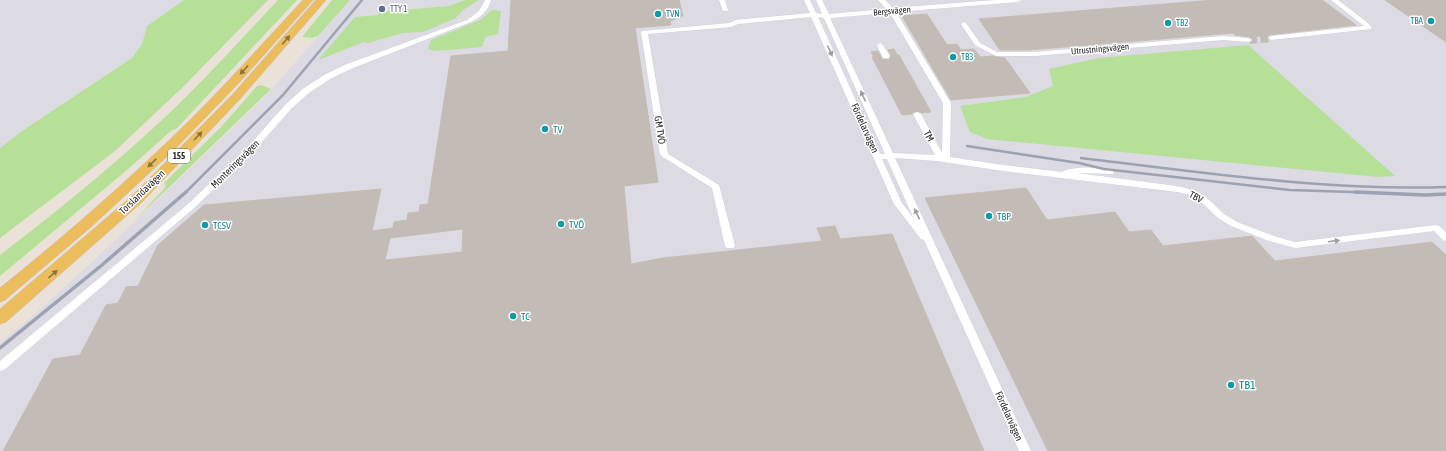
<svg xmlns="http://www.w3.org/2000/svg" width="1446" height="451" font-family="'Asap Condensed',sans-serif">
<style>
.industrial{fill:#dcdae2}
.green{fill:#b6e097}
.building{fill:#c2bbb6;stroke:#c5bdb3;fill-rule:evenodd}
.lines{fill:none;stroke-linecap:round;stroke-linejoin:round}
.street-tunnel{stroke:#c3bcb6;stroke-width:8;stroke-dasharray:8 3.5;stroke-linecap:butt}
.street-casing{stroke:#cfd4e1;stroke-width:1}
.primary-casing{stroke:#c3c3c3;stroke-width:1}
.street{fill:#fff;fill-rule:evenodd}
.primary{fill:#ecbd5d;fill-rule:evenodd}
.rail-far1{stroke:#9da2b2;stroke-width:2.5}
.rail{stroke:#9da2b2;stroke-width:3.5}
.oneway{fill:#8a7242}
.oneway2{fill:#9e9e9e}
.service-dot{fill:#5c6f8a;stroke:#fff;stroke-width:1.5}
.culture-dot{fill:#0f9aa8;stroke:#fff;stroke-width:1.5}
.labels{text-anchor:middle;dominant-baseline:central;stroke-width:3;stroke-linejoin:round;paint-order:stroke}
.far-service-label{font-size:9px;fill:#4e5e75;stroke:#fff;text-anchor:start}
.far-street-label{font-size:9px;fill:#282828;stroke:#fff}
.far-culture-label{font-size:9px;fill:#0d838f;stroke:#fff;text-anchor:start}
.shield{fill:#fff;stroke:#686868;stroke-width:1}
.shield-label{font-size:9px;font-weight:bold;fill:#282828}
.street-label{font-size:10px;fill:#282828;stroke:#fff}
.culture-label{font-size:10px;fill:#0d838f;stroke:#fff;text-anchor:start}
.near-culture-label{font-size:12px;fill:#0d838f;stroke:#fff;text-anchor:start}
</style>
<rect width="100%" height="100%" fill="#eae1d9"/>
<!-- industrial -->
<path class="industrial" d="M0,0H184L147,26L142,44L132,58L22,131L0,148Z
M350,0H1446V451H0V343L36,313L90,264L264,98Z"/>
<!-- green -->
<path class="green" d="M184,0H268L184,86L115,151L0,238V148L22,131L132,58L142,44L147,26Z
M278,0H297L176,129L172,130L127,170L0,276V255C64,206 128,154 186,97C217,66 247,33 278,0Z
M332,0H350L318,36L312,38L302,37Z
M465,0H479L463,10L456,18L423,32L403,33L368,43L364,42L318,60L355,17L378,15L380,12L449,6Z
M492,10L501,11L498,34L485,37L482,47L435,51L428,49L431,40L480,20Z
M1248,45L1395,176L1379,177L987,139L970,132L960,106L1026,97L1053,86L1049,69L1099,58Z
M261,85L271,89L135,220L164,189L166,185L164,183L222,126L257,86Z"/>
<!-- building -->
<path class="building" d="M511,0H679L683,16L670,21L671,25L635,28L658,182L624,186L631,264L663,258L822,241L817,228L835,226L840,239L892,234L984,451H3L53,359L80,355L106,305L118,303L126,287L138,286L158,245L204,205L381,189L372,231L393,228L394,222L407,220L408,213L419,212L420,205L428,204L451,56L508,51ZM463,229L462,252L385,260L390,238Z
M1214,0H1322L1356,25L1251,37L1235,35L1233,33L1028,50H1000L979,19Z
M1385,0H1446V42Z
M927,14L947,45L957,44L961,50L974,49L980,57L993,56L1005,58L1030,93L951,100L902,16Z
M894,49L897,55H899L931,112L922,113L916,111L912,114L902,115L872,57H874L871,52L878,51L882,59L889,60L891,55L888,50Z
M1026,188L1047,220L1115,212L1129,232L1151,230L1163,246L1252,236L1275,261L1432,242L1446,255V451H1048L925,198Z"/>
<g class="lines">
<!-- street-tunnel -->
<path class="street-tunnel" d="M1249,40L1271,38"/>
<defs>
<path id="street" d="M485,0H491C488,11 481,17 471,22L353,68L332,78L310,92L292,108L251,154L193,209L4,370L0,371V361L187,205L245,150L286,104L304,88L326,74L347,64L467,20L479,11Z
M719,0H725L728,10L727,11H723Z
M804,0H810L816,13L822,14L816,0H822L829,14L886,9L878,0H885L893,8L995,0H1021L1018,2L896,12L951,103L950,157L996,164L1062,172C1069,166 1108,166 1114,172L1113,174L1077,173L1177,186L1196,191L1206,197L1224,214L1237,222L1274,236L1295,242L1436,225L1439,226L1446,232V241L1443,240L1434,231L1295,248L1269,241L1231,226L1218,218L1200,201L1190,195L1177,192L996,170L937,161L895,158L1031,451H1019L924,240L921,239L894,204L811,17L738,24L731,27L648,34L668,154L719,185L735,246L733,248H727L725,246L712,188L660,155L641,32L642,31L729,23L736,20L810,13ZM890,13L943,103L942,153L921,114L917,112L913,114L935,155L893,153L830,18ZM818,17L824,18L885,154H880ZM882,159H887L914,219L902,203Z
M1331,0H1338L1368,23L1372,28L1371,29L1271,40L1268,38L1271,36L1364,26Z
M964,22L966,23L980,43L997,52H1035L1223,36L1249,38L1252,40L1249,42L1223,40L1035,56H996L975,45L961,24Z
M880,43L882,44L890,56L889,58H883L877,45Z"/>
<path id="primary" d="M303,0H313L237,85L174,150L91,227L5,300L0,302V288C66,235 130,179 191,119C229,81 266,40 303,0Z
M316,0H326L240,99L142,202L6,322L0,324V309L132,196L232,95Z"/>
</defs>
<!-- street casing -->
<use href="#street" class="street-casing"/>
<!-- primary casing -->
<use href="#primary" class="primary-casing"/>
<!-- street -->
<use href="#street" class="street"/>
<!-- primary -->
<use href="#primary" class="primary"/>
<!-- rail-far1 -->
<path class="rail-far1" d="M967,146L1079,163L1104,169L1290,190L1382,193
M1081,158C1202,172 1324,191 1446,187
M185,193L283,95L362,0"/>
<!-- rail -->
<path class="rail" d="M1355,192L1425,195L1446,194
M0,348L102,265L186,192"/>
</g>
<!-- one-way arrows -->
<defs><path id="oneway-solid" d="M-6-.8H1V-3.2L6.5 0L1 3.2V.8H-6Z"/></defs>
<g class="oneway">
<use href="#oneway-solid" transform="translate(286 40) rotate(-49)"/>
<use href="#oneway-solid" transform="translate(244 70) rotate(133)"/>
<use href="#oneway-solid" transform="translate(198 136) rotate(-46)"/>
<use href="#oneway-solid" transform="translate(152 163) rotate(136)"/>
<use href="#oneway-solid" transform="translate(53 274) rotate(-41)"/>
</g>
<g class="oneway2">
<use href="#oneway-solid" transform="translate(830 51) rotate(66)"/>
<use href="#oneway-solid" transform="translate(863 96) rotate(-115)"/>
<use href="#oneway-solid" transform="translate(917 214) rotate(-115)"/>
<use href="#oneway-solid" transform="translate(1334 241) rotate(-7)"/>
</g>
<!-- markers -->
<circle class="service-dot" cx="382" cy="9" r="4"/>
<g class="culture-dot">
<circle cx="658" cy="14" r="4"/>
<circle cx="1431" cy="21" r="4"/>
<circle cx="1168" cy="23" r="4"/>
<circle cx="953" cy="57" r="4"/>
<circle cx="545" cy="129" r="4"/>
<circle cx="989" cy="216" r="4"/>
<circle cx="561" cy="224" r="4"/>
<circle cx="205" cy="225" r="4"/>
<circle cx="513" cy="316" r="4"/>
<circle cx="1231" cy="385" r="4"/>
</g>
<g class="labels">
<!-- far-service labels -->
<g class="far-service-label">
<text x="390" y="9">TTY 1</text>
</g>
<!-- far-street labels -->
<g class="far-street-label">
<text transform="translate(892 11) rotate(-5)">Bergsvägen</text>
<text transform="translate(1100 49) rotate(-5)">Utrustningsvägen</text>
</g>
<!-- far-culture labels -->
<g class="far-culture-label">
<text x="666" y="14">TVN</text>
<text x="1423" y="21" text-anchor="end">TBA</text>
<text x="1176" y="23">TB2</text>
<text x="961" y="57">TB3</text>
</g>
<!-- shield labels -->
<rect class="shield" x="168" y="149" width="22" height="14" rx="3"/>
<g class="shield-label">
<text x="179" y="156">155</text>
</g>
<!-- street labels -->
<g class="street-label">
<text transform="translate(865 128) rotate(66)">Fördelarvägen</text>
<text transform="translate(660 130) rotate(81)">GM TVÖ</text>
<text transform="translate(929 136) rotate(62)">TM</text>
<text transform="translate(235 164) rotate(-45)">Monteringsvägen</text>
<text transform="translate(142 192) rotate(-44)">Torslandavägen</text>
<text transform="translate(1196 197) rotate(28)">TBV</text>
<text transform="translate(1009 416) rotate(66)">Fördelarvägen</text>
</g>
<!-- culture labels -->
<g class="culture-label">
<text x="553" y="129">TV</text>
<text x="997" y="216">TBP</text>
<text x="569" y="224">TVÖ</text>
<text x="213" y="225">TCSV</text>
<text x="521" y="316">TC</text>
</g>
<!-- near-culture labels -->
<g class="near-culture-label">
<text x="1239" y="385">TB1</text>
</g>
</g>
</svg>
